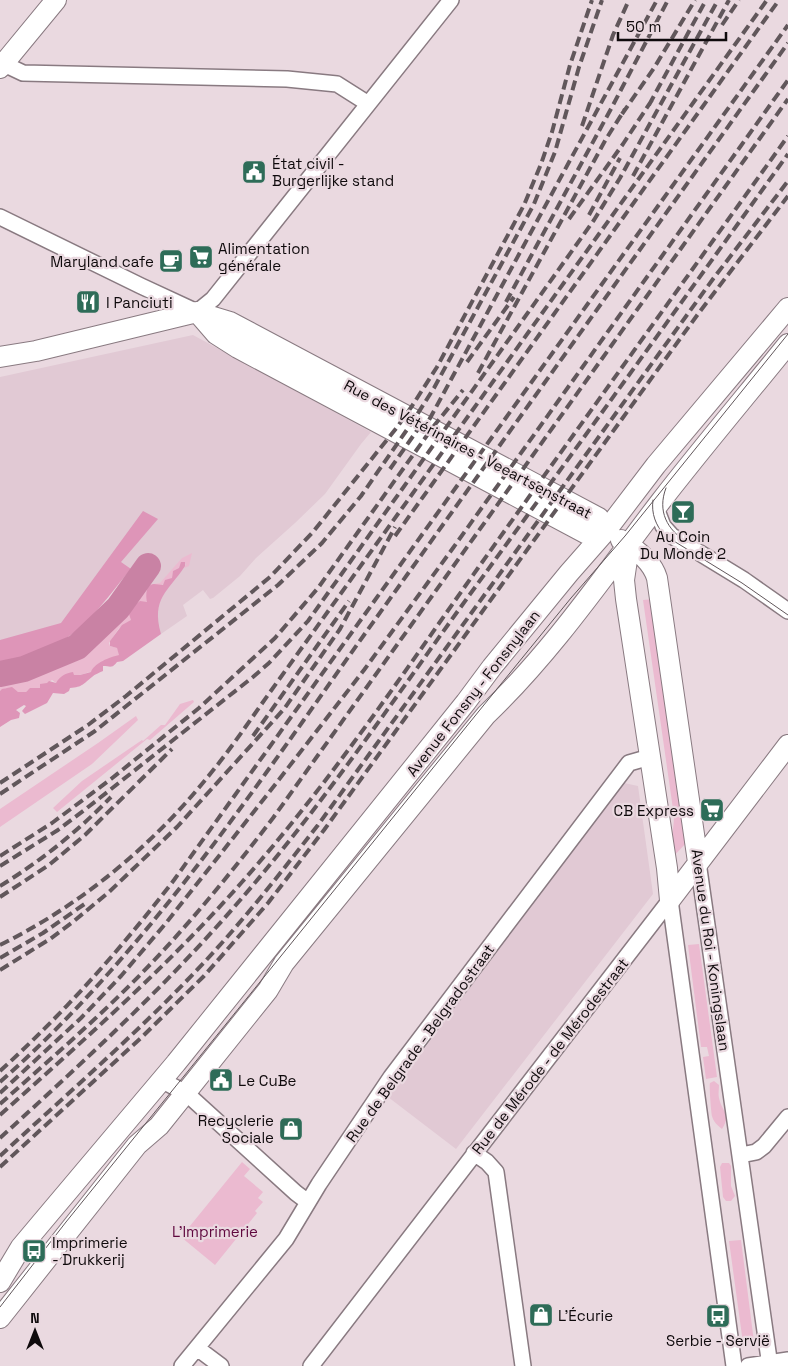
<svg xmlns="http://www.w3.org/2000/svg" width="788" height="1366" font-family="'Space Grotesk',sans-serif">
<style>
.built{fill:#e1c9d4}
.green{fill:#ebbad0}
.forest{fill:#de95b8}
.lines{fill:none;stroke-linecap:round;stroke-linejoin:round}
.river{stroke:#c982a4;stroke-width:26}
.minor-casing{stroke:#897a81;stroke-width:18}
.major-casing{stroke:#897a81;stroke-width:22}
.minor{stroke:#fff;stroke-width:15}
.major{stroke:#fff;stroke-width:20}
.tram{stroke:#61575b;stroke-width:1}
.rail{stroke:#61575b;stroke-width:4;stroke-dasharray:10 5;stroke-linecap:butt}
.labels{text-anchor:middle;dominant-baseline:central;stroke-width:4.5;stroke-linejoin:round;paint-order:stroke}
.poi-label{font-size:15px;fill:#0f0a0c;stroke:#ead9e0;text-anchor:start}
.street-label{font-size:15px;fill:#0f0a0c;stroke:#ead9e0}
.park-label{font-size:15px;fill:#5f073e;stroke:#ead9e0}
</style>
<rect width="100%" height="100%" fill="#ead9e0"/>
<!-- built -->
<path class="built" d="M193,335L371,432L361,444L325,494L295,523L256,558L240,576L213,598L210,599L203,590L183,605L187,616L161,634L113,572L68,622L0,642V377Z
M624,783L638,786L653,894L456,1149L388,1097Z"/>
<!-- green -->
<path class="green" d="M192,553L189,566L184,568L186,564L180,565L179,568L173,571L172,578L160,586L147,602H137L130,610L132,620L119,628L109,643L110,646L117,648L120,655L95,666L91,672C87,672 83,675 79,675C68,676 64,675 56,683L52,680L40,688L28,690L26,692H18L6,688L0,691V683C28,675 59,670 84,653C105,639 130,605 147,585L160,583L182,558Z
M654,599L688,841L671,859C669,845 674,831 674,816L643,600Z
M193,700L194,702L150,740L147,739L57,812L53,808L82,781L142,740L143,741L161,725H165L180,704Z
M136,716L138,720L92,764L0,827V809L98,743Z
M699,944L717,1077L706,1079L703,1057L709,1056L707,1047H701L688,945Z
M714,1081L719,1085C719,1090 718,1094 719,1098C722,1113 732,1113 722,1129C717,1125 713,1121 712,1116C711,1112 709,1085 710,1083Z
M242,1162L250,1169L244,1176L263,1192L258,1198L263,1202L255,1211L257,1213L215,1265L181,1237Z
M722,1163H729L731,1166V1186L735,1196L731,1201H726L723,1197L720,1167Z
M741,1240L754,1342L743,1343L729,1241Z"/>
<!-- forest -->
<path class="forest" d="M143,511L158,519L121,562L131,569C106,598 85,633 48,648C33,655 16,658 0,662V640L61,623Z
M181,562H185V566C168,592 151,598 161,634L123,661L117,662C112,669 110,666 103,666V671C99,673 95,674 92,677C83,684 83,687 70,688L69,691L64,694L53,693L47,703L25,714L22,711L26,706L24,705L16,710L20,713L19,718L11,720L0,727V691L2,689L12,687L18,692H26L30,688H40V684L47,683L49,681L56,683C60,676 66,673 73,672L74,675H80L91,672C94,663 110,657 119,655L117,648L110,646V641L122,625L131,620L129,614L133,606L140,601L147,602C146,596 145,585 154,584C157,584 160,585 163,585L165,580L172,578L173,571L179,568Z"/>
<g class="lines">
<!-- river -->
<path class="river" d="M0,674L24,669L77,647L118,608L148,566"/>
<defs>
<path id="minor" d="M4,64L23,73L287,79L337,84L367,103
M0,217L141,286L197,312L213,299L451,0
M658,506V513L663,526L672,536L744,580L788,611
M698,862L770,1366
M670,900L734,1366
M161,1080L186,1093L296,1193L308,1202
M474,1153L487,1162L496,1172L523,1366
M741,1155L756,1152L764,1146L788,1117
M197,1348L221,1366
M182,1366L286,1239L319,1184L391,1077L629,763L650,757
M311,1366L670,900
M748,1366L788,1360"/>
<path id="major" d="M0,68L56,0
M197,312L216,334L238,348L587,534L605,532
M197,312L230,322L599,518L605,532
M0,357L36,351L197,312
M621,540C636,549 652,561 657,578L698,862
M629,546L624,580L626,599L667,868L670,900
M670,900L788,745
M0,1282L21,1247L42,1222L176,1063L466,702L492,667L569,573L605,532L656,465L788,308
M0,1318L137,1145L159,1126L268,990L284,963L486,715C553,651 605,574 661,501C702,448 746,396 788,344"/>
</defs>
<!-- minor casing -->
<use href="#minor" class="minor-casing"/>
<!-- major casing -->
<use href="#major" class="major-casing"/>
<!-- minor -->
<use href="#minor" class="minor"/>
<!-- major -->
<use href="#major" class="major"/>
<!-- tram -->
<path class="tram" d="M666,488C657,511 667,530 687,542
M653,500C651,514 656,525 664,535L742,583L788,615
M0,1307L66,1222L479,711L571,598L625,536L788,334"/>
<!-- rail -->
<path class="rail" d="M722,25L739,0
M649,105L706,0
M622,114L654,68L695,0
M582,126L613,35L629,0
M633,176L729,0
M589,215L620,158
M569,219L623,144L652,100
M506,302L612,107L668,0
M467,362L514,297
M478,373L606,139L625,109
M422,433L657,0
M390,469L423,422
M395,536L779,0
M253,736L349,601
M0,783L88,725L126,696L270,577L313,532L398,426L412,406L437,367L524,205L541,164L552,132L570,65L592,0
M0,794L95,731L278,585L322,543L361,496L413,421L434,388L534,204L555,152L579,67L602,0
M0,856L52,823L111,779L199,708L275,638L318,588L433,427L463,390
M0,866L58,830L87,808L253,677L269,663L308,621L594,220L620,178L718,0
M0,886C41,861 78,831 111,797
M0,897L49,865L85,835L172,749
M0,945C79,906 150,848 206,779C232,748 254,714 278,681L767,0
M0,958L43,933L86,903
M0,970L50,939L74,921L109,892L177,827L284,709L340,629L395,527
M0,1071C64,1013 121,949 174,880L788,25
M0,1082C145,954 252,792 364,635C505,438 646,241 788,43
M0,1093L81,1018L121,976L166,923L267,795L364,670L453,548L788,80
M0,1104C47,1062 96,1020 140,975C188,926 231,873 273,818L788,99
M0,1115C84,1040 168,966 242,882C329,784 402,675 478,568C581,424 685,280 788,136
M0,1138C81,1064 163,989 235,906C320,809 392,702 468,597C575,450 682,302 788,154
M0,1156C66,1095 134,1036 196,971C240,925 279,875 318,825L713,279L788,181
M0,1167L143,1036L204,976L268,903L324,830L698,314L788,196"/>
</g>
<!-- icons -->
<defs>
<symbol id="civic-square" viewBox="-11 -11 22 22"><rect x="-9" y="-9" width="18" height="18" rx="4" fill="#2e6c58" stroke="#ead9e0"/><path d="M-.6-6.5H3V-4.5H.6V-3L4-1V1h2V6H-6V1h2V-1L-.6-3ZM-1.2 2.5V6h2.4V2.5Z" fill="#fff"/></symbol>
<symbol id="supermarket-square" viewBox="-11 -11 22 22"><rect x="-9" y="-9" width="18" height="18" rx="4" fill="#2e6c58" stroke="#ead9e0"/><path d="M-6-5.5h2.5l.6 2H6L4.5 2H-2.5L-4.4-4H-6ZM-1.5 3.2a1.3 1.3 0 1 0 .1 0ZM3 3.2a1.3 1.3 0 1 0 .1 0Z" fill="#fff"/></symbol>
<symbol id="cafe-square" viewBox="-11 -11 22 22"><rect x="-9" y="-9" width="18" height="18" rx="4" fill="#2e6c58" stroke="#ead9e0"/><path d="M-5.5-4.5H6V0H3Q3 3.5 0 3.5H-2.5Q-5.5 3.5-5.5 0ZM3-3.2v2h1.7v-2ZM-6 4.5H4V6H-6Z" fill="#fff"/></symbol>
<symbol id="restaurant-square" viewBox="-11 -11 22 22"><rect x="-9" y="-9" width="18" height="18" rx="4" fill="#2e6c58" stroke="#ead9e0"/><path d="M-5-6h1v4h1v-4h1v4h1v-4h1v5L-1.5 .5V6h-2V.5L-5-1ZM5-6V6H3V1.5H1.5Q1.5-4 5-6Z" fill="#fff"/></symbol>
<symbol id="bar-square" viewBox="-11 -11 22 22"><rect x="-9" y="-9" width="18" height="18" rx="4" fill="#2e6c58" stroke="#ead9e0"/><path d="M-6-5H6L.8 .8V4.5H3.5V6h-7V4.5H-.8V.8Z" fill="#fff"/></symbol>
<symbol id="shop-square" viewBox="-11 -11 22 22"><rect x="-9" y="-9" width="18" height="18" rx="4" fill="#2e6c58" stroke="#ead9e0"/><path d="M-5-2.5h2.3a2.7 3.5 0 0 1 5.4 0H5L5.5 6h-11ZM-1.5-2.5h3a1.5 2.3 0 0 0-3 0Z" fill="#fff"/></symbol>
<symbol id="bus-square" viewBox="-11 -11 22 22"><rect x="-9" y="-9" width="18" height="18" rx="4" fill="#2e6c58" stroke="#ead9e0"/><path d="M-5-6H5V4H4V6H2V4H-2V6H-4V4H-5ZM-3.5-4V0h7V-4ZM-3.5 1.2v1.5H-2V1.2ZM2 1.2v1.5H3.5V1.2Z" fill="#fff"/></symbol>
</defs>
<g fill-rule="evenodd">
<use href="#civic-square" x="240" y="158" width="28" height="28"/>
<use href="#supermarket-square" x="187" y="243" width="28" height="28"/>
<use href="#cafe-square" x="157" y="247" width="28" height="28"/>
<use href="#restaurant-square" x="74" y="288" width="28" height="28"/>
<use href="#bar-square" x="669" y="498" width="28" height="28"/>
<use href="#supermarket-square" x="698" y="796" width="28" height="28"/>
<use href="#civic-square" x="207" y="1066" width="28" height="28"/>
<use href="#shop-square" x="277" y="1115" width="28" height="28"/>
<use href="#bus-square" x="20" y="1237" width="28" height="28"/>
<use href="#shop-square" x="527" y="1301" width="28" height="28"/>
<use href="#bus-square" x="704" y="1302" width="28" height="28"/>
</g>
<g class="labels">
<!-- poi labels -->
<g class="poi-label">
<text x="272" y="163">État civil -<tspan x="272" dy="17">Burgerlijke stand</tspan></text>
<text x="218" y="248">Alimentation<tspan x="218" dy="17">générale</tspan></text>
<text x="154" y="261" text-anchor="end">Maryland cafe</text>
<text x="106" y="302">I Panciuti</text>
<text x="683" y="536" text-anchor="middle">Au Coin<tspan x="683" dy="17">Du Monde 2</tspan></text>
<text x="694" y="810" text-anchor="end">CB Express</text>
<text x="238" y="1080">Le CuBe</text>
<text x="274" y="1120" text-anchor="end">Recyclerie<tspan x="274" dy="17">Sociale</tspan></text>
<text x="52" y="1242">Imprimerie<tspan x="52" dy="17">- Drukkerij</tspan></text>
<text x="558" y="1315">L'Écurie</text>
<text x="718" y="1340" text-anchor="middle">Serbie - Servië</text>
</g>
<!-- street labels -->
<g class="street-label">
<text transform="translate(468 449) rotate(28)">Rue des Vétérinaires - Veeartsenstraat</text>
<text transform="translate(473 693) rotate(-52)">Avenue Fonsny - Fonsnylaan</text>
<text transform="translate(711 950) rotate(82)">Avenue du Roi - Koningslaan</text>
<text transform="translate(420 1043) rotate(-54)">Rue de Belgrade - Belgradostraat</text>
<text transform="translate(550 1056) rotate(-52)">Rue de Mérode - de Mérodestraat</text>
</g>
<!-- park labels -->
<g class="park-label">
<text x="215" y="1231">L'Imprimerie</text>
</g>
</g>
<!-- north arrow -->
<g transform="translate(35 1331)" stroke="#ead9e0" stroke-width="4" paint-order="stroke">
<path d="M0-4L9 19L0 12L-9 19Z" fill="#0f0a0c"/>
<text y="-8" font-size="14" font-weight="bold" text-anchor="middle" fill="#0f0a0c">N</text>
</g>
<!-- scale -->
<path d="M618 32v8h108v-8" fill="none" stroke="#0f0a0c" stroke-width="2.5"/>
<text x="626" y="32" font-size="15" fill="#0f0a0c" stroke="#ead9e0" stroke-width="4" paint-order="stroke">50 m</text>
</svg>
